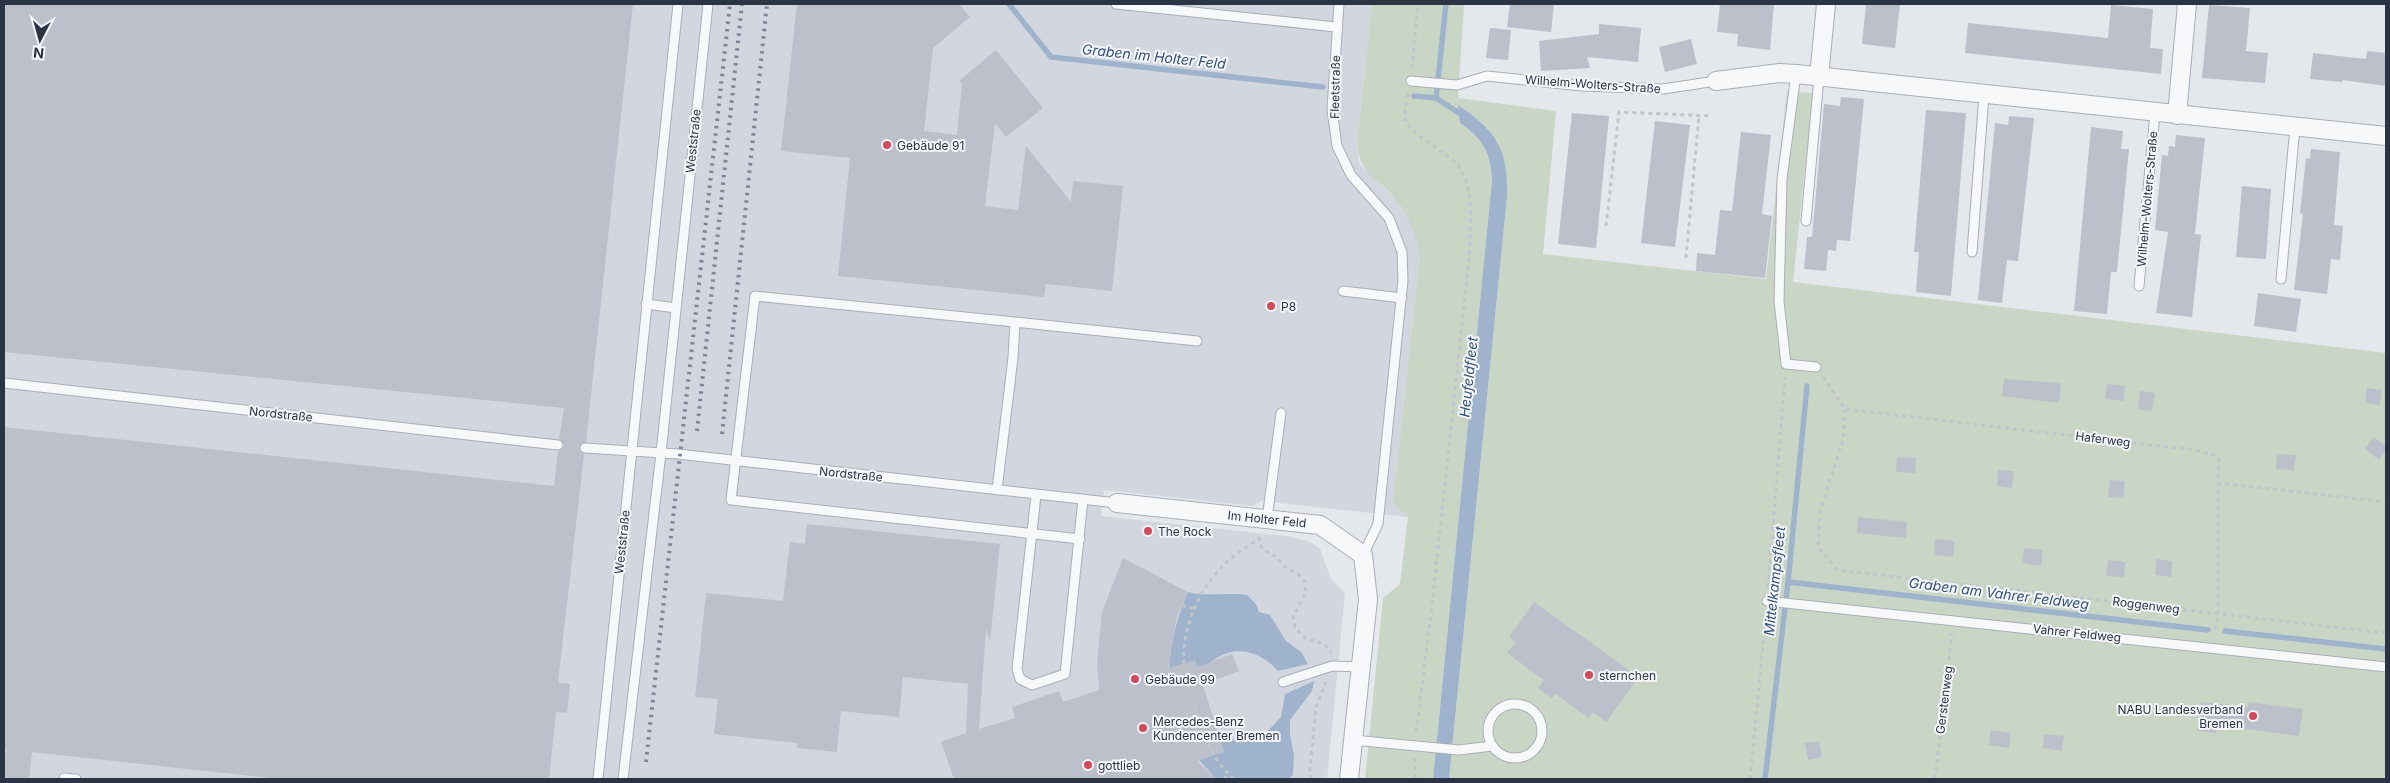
<svg xmlns="http://www.w3.org/2000/svg" width="2390" height="783" font-family="Inter,sans-serif">
<style>
.built{fill:#d2d6de}
.green{fill:#c9d6c5}
.water{fill:#9fb4cc}
.lines{fill:none;stroke-linecap:round;stroke-linejoin:round}
.stream{stroke:#9fb4cc;stroke-width:5.5}
.building{fill:#bbc0ca}
.service-casing{stroke:#a9aeb7;stroke-width:11}
.minor-casing{stroke:#a9aeb7;stroke-width:20}
.path{stroke:#c2c5cb;stroke-width:3;stroke-dasharray:4 4;stroke-linecap:butt}
.service{stroke:#f7f8fa;stroke-width:9}
.minor{stroke:#f7f8fa;stroke-width:18}
.rail{stroke:#7d8696;stroke-width:4;stroke-dasharray:2.5 5;stroke-linecap:butt}
.poi-dot{fill:#d1495b;stroke:#f4f6f9;stroke-width:2}
.labels{text-anchor:middle;dominant-baseline:central;stroke-width:4;stroke-linejoin:round;paint-order:stroke}
.street-label{font-size:12px;fill:#2b3445;stroke:#f4f6f9}
.poi-label{font-size:12px;fill:#2b3445;stroke:#f4f6f9;text-anchor:start}
.water-label{font-size:14px;font-style:italic;fill:#34527a;stroke:#f4f6f9}
</style>
<rect width="100%" height="100%" fill="#e4e7ec"/>
<!-- built -->
<path class="built" d="M4,4H1372L1357,145L1359,163L1396,200L1414,226L1420,256L1393,503L1408,517L1261,501L1253,506L1104,490L1101,516L1287,536L1311,542L1320,549L1331,579L1345,593L1327,779H4Z"/>
<!-- green -->
<path class="green" d="M1372,4H1464L1458,98L1556,111L1543,254L1766,279L1787,91L1813,93L1793,282L2386,353V779H1449L1507,197L1498,142L1460,123C1483,139 1490,151 1492,180L1433,779H1365L1383,598L1400,584L1408,517L1393,503L1420,256C1415,235 1410,217 1396,200C1378,177 1362,178 1357,145Z"/>
<!-- water -->
<path class="water" d="M1458,105C1498,133 1508,149 1507,197L1449,779H1433L1492,180C1490,151 1483,139 1460,123Z
M1188,592C1208,597 1227,592 1247,595L1256,604L1259,612L1270,615L1286,641L1301,652L1308,664L1278,671C1254,644 1221,644 1199,675L1169,668C1171,640 1177,617 1188,592Z
M1314,681L1312,691L1290,720V735L1294,755L1293,775L1288,779H1216L1199,760L1204,738H1220L1243,742L1265,734L1281,717L1285,694Z"/>
<g class="lines">
<!-- stream -->
<path class="stream" d="M1009,4L1051,57L1323,87
M1414,96L1436,98L1465,117
M1436,98L1446,4
M1788,582L2208,630
M2225,631L2386,649
M1765,779L1788,582L1807,386"/>
</g>
<!-- building -->
<path class="building" d="M4,4H633L586,442L579,447L580,451L584,454L558,683L570,684L567,713L556,712L549,779H280L32,752L29,779H4L6,749H4V427L554,486L558,451L563,449L564,445L559,439L564,408L4,352Z
M797,4H959L970,17L933,48L924,131L957,135L962,84L959,81L996,50L1043,108L1006,137L995,123L985,206L1018,210L1026,146L1071,202L1073,181L1123,186L1112,291L1046,284L1044,297L838,276L850,158L781,151Z
M1510,4H1554L1551,32L1507,27Z
M1720,4H1774L1770,50L1737,46L1738,34L1717,32Z
M1866,4H1900L1895,48L1862,44Z
M2111,5L2153,9L2150,48L2163,49L2161,74L1965,53L1968,23L2108,38Z
M2209,5L2250,8L2246,51L2268,53L2265,83L2202,78Z
M1599,24L1641,28L1638,62L1587,57L1590,68L1541,71L1539,41L1599,34Z
M1490,28L1511,30L1508,60L1486,58Z
M1691,39L1697,64L1665,72L1659,47Z
M2367,51L2386,53V86L2342,80V82L2310,79L2313,53L2366,59Z
M1841,97L1864,99L1850,241L1837,240L1836,251L1828,250L1826,271L1804,269L1807,237H1812L1824,104L1840,106Z
M1926,110L1966,113L1951,296L1916,292L1919,252H1914Z
M1572,113L1609,116L1596,248L1558,244Z
M2009,116L2034,118L2018,261L2007,260L2002,303L1978,300L1995,123L2008,125Z
M1655,121L1690,125L1675,247L1641,243Z
M2091,127L2123,131L2121,149H2129L2117,272H2111L2107,314L2074,311Z
M1741,132L1771,135L1762,214L1772,216L1765,278L1696,271L1697,253L1715,255L1720,210L1732,211Z
M2176,135L2205,138L2195,234L2201,235L2192,317L2156,313L2168,232L2155,230L2162,155L2168,156L2169,146L2175,147Z
M2311,149L2340,152L2334,225L2343,226L2340,260L2331,259L2327,294L2294,290L2303,214L2300,213L2306,158L2310,159Z
M2242,186L2271,189L2266,259L2236,257Z
M2258,293L2301,299L2296,332L2254,326Z
M2004,379L2061,383L2059,403L2002,396Z
M2107,384L2125,386L2124,401L2105,399Z
M2367,388L2382,390L2380,405L2365,403Z
M2140,391L2155,393L2152,411L2138,409Z
M2374,437L2386,446V450L2379,460L2365,449Z
M2277,454L2296,455L2294,470L2276,469Z
M1897,457L1916,458L1915,473L1896,472Z
M1998,470L2014,471L2012,488L1997,486Z
M2110,480L2125,481L2123,498L2108,497Z
M1858,517L1907,522L1906,538L1857,533Z
M807,524L1000,544L990,641L986,629L979,729L1015,718L1012,707L1059,691L1063,702L1099,690L1097,662L1102,612L1123,558L1188,592L1177,616L1168,668L1195,660L1197,667L1232,654L1239,671L1203,685L1224,752L1197,761L1216,779H954L941,742L966,733L968,684L903,677L899,717L841,711L837,752L797,748V743L714,734L718,699L695,697L706,593L783,601L790,542L805,544Z
M1935,539L1955,541L1953,557L1934,555Z
M2024,548L2043,550L2041,566L2022,563Z
M2156,559L2172,561L2171,577L2155,575Z
M2108,560L2126,562L2124,577L2106,576Z
M1534,602L1639,677L1606,722L1593,712L1589,718L1555,694L1552,698L1538,688L1544,680L1507,653L1516,642L1509,637Z
M2201,702L2248,707V702L2303,709L2299,736L2217,725L2216,733L2197,731Z
M1991,730L2011,733L2009,748L1989,745Z
M2044,734L2064,736L2062,751L2043,748Z
M1819,741L1822,757L1808,760L1805,743Z"/>
<g class="lines">
<defs>
<path id="service" d="M1116,4L1336,27
M1339,4L1332,109L1337,146L1351,175L1389,218L1402,252L1403,280L1378,524L1363,555
M1796,74L1782,179L1779,301L1786,364L1816,367
M1411,81L1457,85L1487,76L1582,86L1663,89L1716,81
M1806,221L1819,77
M1972,252L1984,95
M2281,279L2295,127
M2139,286L2155,113
M1343,291L1402,298
M646,304L676,308
M1015,322L1197,341
M4,383L558,445
M585,448L678,454L1117,503
M997,490L1013,358L1015,322L755,296L731,500L1080,539
M1036,495L1017,669L1020,679L1032,685L1065,674L1083,499
M1267,519L1281,413
M1767,601L2386,667
M1283,682L1332,666L1361,667
M1488 731a27 27 0 1 1 54 0a27 27 0 1 1-54 0Z
M1353,740L1459,750L1492,746
M64,778L76,779
M598,779L678,4
M623,779L661,453L708,4"/>
<path id="minor" d="M1819,77L1826,4
M1716,81L1780,73L1796,74L2386,136
M2177,115L2187,4
M1117,503L1320,525L1363,555L1368,599L1349,779"/>
</defs>
<!-- service casing -->
<use href="#service" class="service-casing"/>
<!-- minor casing -->
<use href="#minor" class="minor-casing"/>
<!-- path -->
<path class="path" d="M1412,68L1418,4
M1408,94C1407,101 1404,110 1405,117C1406,134 1448,151 1460,168C1475,190 1470,234 1469,260L1431,614L1416,734
M1606,226L1619,112L1712,116
M1686,258L1699,115
M1823,377L1845,409L2194,450L2213,455L2219,460L2218,483L2386,502
M1845,409L1843,440L1820,511L1818,547L1837,570L2386,633
M1259,537L1262,549L1276,557L1285,567L1298,574L1305,582V595L1293,617L1295,628L1305,638L1324,644L1331,652
M1768,587L1785,377
M1182,605L1194,609
M2216,630L2218,614V483
M1184,714L1196,711
M1415,758V779
M1224,779L1229,775
M1234,779C1213,761 1204,737 1196,711C1192,699 1187,687 1185,675C1178,636 1197,590 1225,564C1235,554 1247,547 1258,539
M1311,779L1310,769L1316,707L1326,682
M1750,779L1766,613
M1935,779L1952,633"/>
<!-- service -->
<use href="#service" class="service"/>
<!-- minor -->
<use href="#minor" class="minor"/>
<!-- rail -->
<path class="rail" d="M697,431L742,4
M722,434L767,4
M646,762L730,4"/>
</g>
<!-- markers -->
<g class="poi-dot">
<circle cx="887" cy="145" r="5"/>
<circle cx="1271" cy="306" r="5"/>
<circle cx="1148" cy="531" r="5"/>
<circle cx="1589" cy="675" r="5"/>
<circle cx="1135" cy="679" r="5"/>
<circle cx="2253" cy="716" r="5"/>
<circle cx="1143" cy="728" r="5"/>
<circle cx="1088" cy="765" r="5"/>
</g>
<g class="labels">
<!-- street labels -->
<g class="street-label">
<text transform="translate(1593 84) rotate(4)">Wilhelm-Wolters-Straße</text>
<text transform="translate(1335 87) rotate(-89)">Fleetstraße</text>
<text transform="translate(693 141) rotate(-84)">Weststraße</text>
<text transform="translate(2147 199) rotate(-85)">Wilhelm-Wolters-Straße</text>
<text transform="translate(281 414) rotate(6)">Nordstraße</text>
<text transform="translate(2103 439) rotate(7)">Haferweg</text>
<text transform="translate(851 474) rotate(6)">Nordstraße</text>
<text transform="translate(1267 519) rotate(6)">Im Holter Feld</text>
<text transform="translate(622 542) rotate(-84)">Weststraße</text>
<text transform="translate(2146 605) rotate(7)">Roggenweg</text>
<text transform="translate(2077 633) rotate(6)">Vahrer Feldweg</text>
<text transform="translate(1944 700) rotate(-83)">Gerstenweg</text>
</g>
<!-- poi labels -->
<g class="poi-label">
<text x="897" y="145">Gebäude 91</text>
<text x="1281" y="306">P8</text>
<text x="1158" y="531">The Rock</text>
<text x="1599" y="675">sternchen</text>
<text x="1145" y="679">Gebäude 99</text>
<text x="2243" y="709" text-anchor="end">NABU Landesverband<tspan x="2243" dy="14">Bremen</tspan></text>
<text x="1153" y="721">Mercedes-Benz<tspan x="1153" dy="14">Kundencenter Bremen</tspan></text>
<text x="1098" y="765">gottlieb</text>
</g>
<!-- water labels -->
<g class="water-label">
<text transform="translate(1154 56) rotate(6)">Graben im Holter Feld</text>
<text transform="translate(1468 377) rotate(-84)">Heufeldfleet</text>
<text transform="translate(1774 581) rotate(-84)">Mittelkampsfleet</text>
<text transform="translate(1999 593) rotate(7)">Graben am Vahrer Feldweg</text>
</g>
</g>
<!-- border -->
<rect width="2390" height="783" fill="none" stroke="#2b3445" stroke-width="10"/>
<!-- north arrow -->
<g transform="translate(40 40) rotate(186)" stroke="#f4f6f9" stroke-width="4" paint-order="stroke">
<path d="M0-4L9 19L0 12L-9 19Z" fill="#2b3445"/>
<text y="-8" font-size="14" font-weight="bold" text-anchor="middle" fill="#2b3445">N</text>
</g>
</svg>
